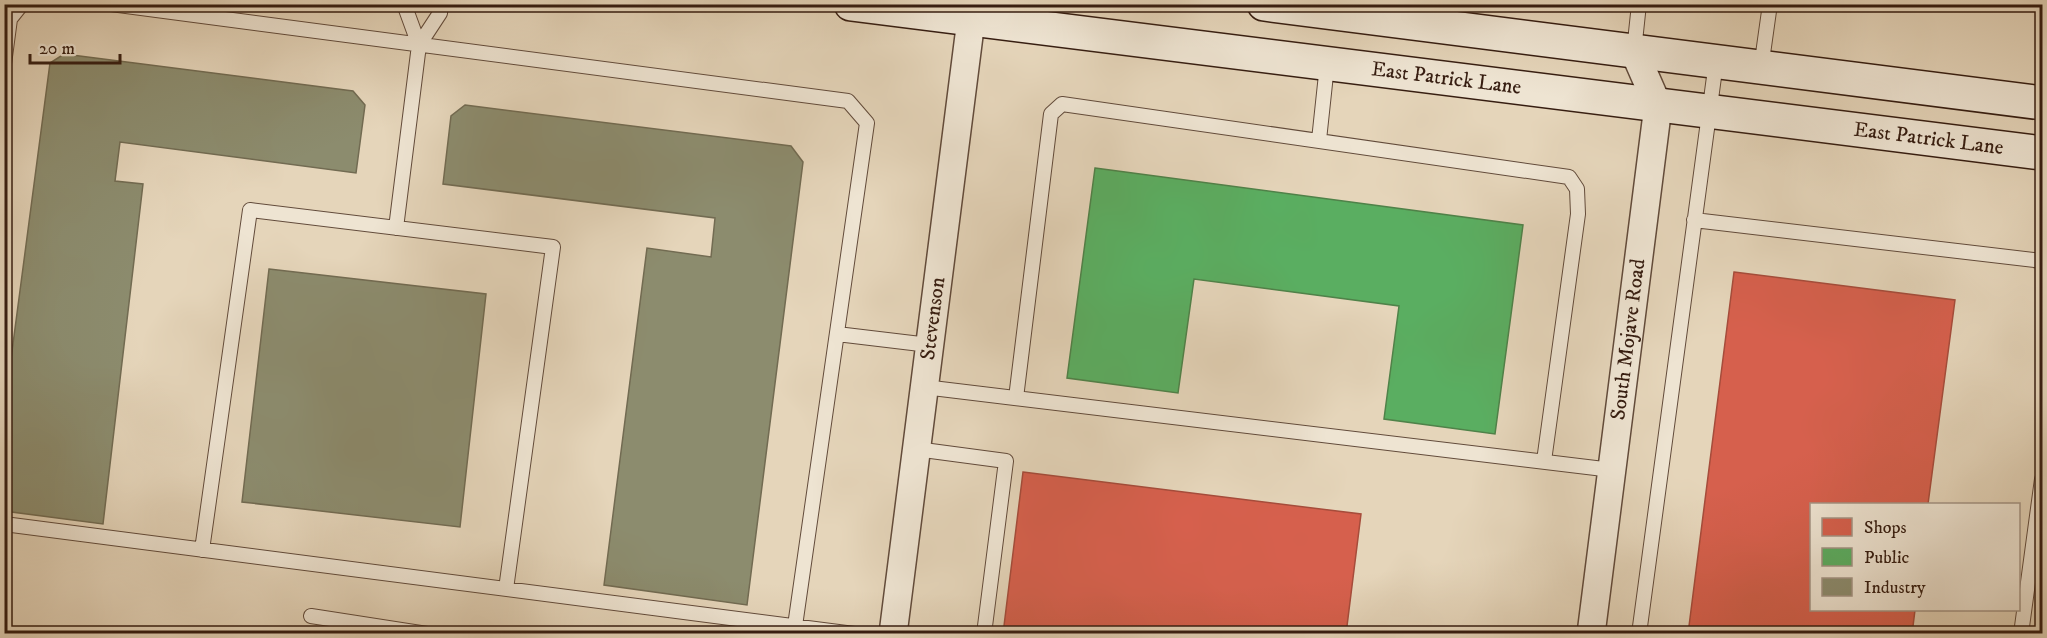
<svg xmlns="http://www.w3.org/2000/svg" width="2047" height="638" font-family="'IM FELL DW Pica',serif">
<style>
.shops{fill:#d6604d;stroke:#a64c3b;stroke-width:1.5}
.public{fill:#5aae61;stroke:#4f8249;stroke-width:1.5}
.industry{fill:#8c8c6e;stroke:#726b52;stroke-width:1.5}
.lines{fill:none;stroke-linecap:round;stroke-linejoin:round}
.service-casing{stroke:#624b3b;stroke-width:16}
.minor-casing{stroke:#624b3b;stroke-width:30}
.secondary-casing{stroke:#361d11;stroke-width:36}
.service{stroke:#eee4d2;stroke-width:14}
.minor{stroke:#eee4d2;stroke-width:27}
.secondary{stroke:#eee4d2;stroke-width:33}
.labels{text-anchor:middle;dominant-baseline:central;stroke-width:6;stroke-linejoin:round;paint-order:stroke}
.street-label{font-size:21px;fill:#361d11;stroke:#eee4d2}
</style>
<rect width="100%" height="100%" fill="#e5d5ba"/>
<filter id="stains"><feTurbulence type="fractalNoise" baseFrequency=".00333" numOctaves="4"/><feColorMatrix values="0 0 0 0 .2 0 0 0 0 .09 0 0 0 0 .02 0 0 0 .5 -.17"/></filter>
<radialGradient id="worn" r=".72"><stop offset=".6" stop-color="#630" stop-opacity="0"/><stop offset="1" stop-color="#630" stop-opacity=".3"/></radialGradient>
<!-- shops -->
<path class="shops" d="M1734,272L1955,300L1928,504H1812V610H1915L1912,634H1688Z
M1023,472L1361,514L1346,634H1003Z"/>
<!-- public -->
<path class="public" d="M1095,168L1523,225L1495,434L1384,419L1399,306L1194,279L1178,393L1067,378Z"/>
<!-- industry -->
<path class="industry" d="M64,54L353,91L365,105L356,173L120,142L115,181L143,184L103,524L4,511V412L50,63Z
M465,105L791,146L803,162L747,605L604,585L647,248L711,257L715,218L443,184L451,116Z
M269,269L486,294L460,527L242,502Z"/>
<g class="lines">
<defs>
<path id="service" d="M111,4L848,101L867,123L795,626
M404,4L419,45
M1634,51L1639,4
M4,64L10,19L22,4
M1761,68L1770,4
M1319,140L1327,65
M1694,220L2042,261
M396,228L419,45L440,13L441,4
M837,334L929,345
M924,387L1612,470
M1016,398L1051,114L1062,104L1569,177L1577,189L1578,214L1544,461
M916,449L1006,461L984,634
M4,524L854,634
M202,550L250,210L553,247L506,589
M311,616L427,634
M1639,634L1716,62
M2021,634L2042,479"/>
<g id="minor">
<path id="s1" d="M893,634L973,4"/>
<path id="s2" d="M1591,634L1658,106L1634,51"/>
</g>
<g id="secondary">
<path id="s3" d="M851,4L2042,153"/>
<path d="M1264,4L2042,103"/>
</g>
</defs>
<!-- service casing -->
<use href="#service" class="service-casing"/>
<!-- minor casing -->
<use href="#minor" class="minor-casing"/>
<!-- secondary casing -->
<use href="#secondary" class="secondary-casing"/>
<!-- service -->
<use href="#service" class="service"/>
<!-- minor -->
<use href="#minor" class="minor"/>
<!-- secondary -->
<use href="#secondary" class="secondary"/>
</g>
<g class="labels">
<!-- street labels -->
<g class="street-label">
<text stroke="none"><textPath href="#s3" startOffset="600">East Patrick Lane</textPath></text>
<text stroke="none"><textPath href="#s3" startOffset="1086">East Patrick Lane</textPath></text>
<text stroke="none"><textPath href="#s1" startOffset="318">Stevenson</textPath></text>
<text stroke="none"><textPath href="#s2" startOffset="297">South Mojave Road</textPath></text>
</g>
</g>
<!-- margin -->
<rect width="2047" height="638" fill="none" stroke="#e5d5ba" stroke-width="24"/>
<rect x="6" y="6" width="2035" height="626" fill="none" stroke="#361d11" stroke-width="3"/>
<rect x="12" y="12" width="2023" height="614" fill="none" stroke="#361d11" stroke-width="1.5"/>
<!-- legend -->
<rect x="1810" y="503" width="210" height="108" fill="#eee4d2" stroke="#a49485" stroke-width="1.5"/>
<rect x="1822" y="518" width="30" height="18" fill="#d6604d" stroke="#a49485" stroke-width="1.5"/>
<text x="1864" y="533" font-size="18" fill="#361d11">Shops</text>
<rect x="1822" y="548" width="30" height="18" fill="#5aae61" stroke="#a49485" stroke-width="1.5"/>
<text x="1864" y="563" font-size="18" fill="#361d11">Public</text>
<rect x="1822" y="578" width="30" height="18" fill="#8c8c6e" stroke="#a49485" stroke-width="1.5"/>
<text x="1864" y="593" font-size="18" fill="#361d11">Industry</text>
<!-- scale -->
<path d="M30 54v9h90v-9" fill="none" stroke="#361d11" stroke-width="3"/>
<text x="39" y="54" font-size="18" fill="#361d11" stroke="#eee4d2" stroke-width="4.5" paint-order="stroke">20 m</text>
<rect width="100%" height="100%" filter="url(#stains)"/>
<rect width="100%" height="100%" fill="url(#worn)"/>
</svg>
